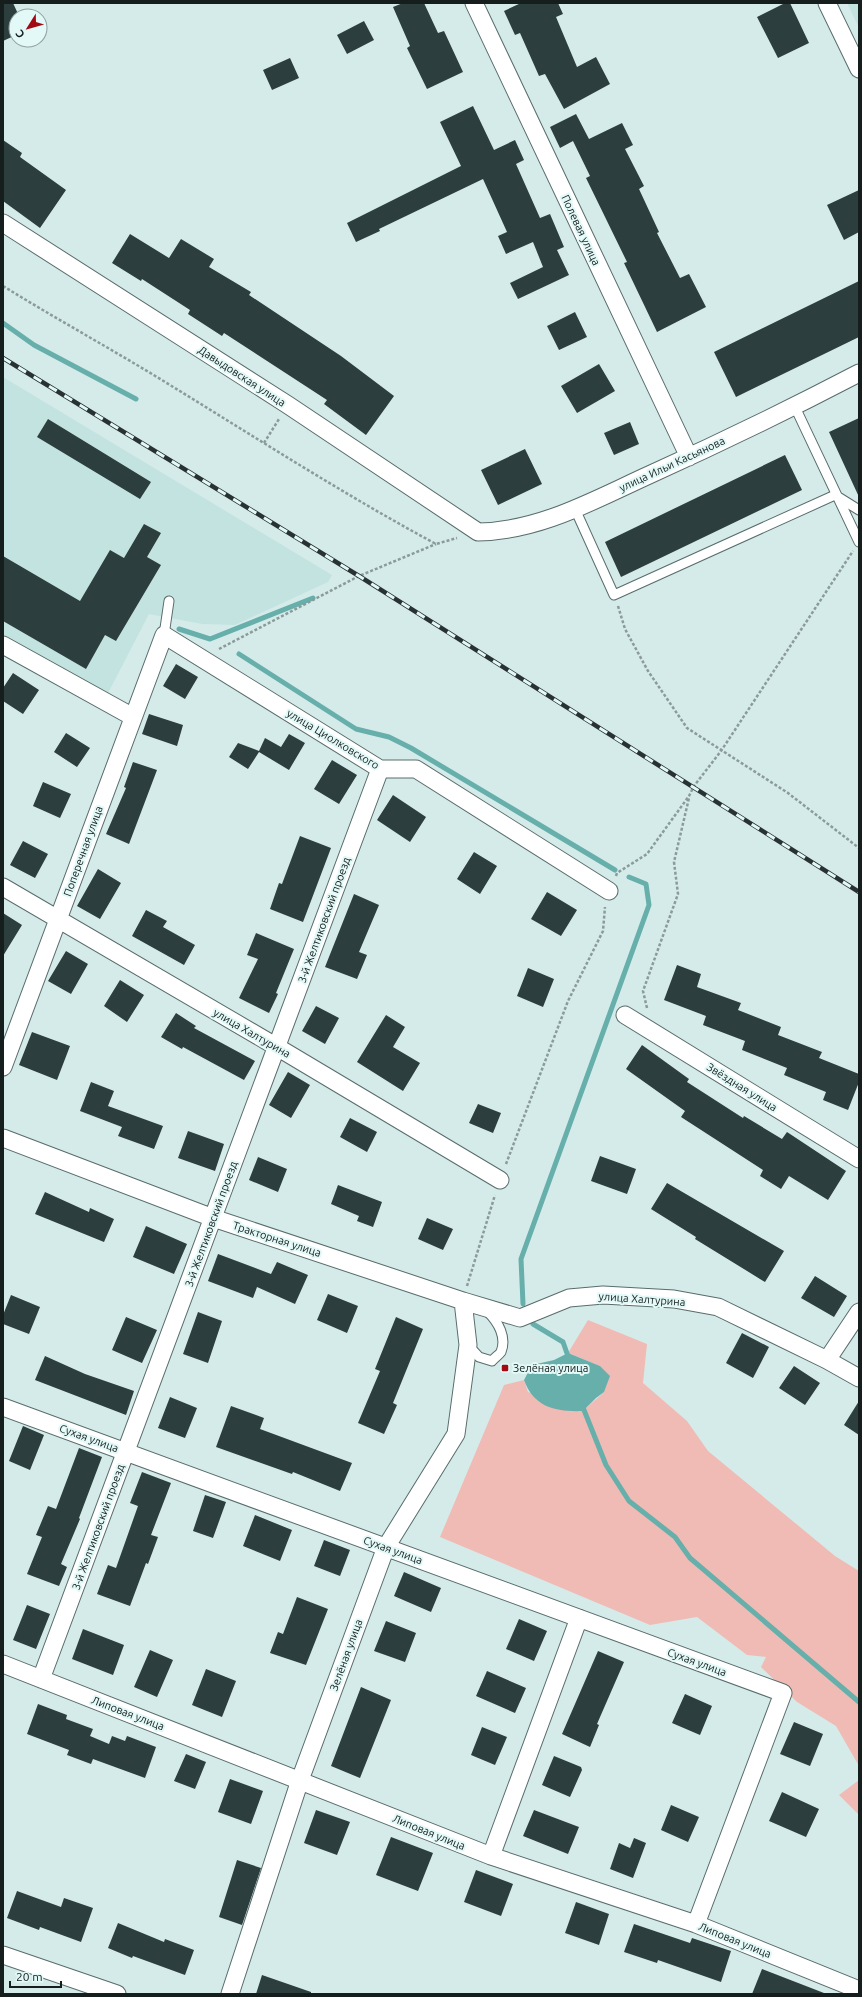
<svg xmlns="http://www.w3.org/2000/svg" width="862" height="1997" font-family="Ubuntu,sans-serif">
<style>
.built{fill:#c3e3e0}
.green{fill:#f0bbb5}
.water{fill:#66afab}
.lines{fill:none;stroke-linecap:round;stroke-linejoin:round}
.stream{stroke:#66afab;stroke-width:5}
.building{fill:#2c3e3d}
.lane-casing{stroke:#586c6b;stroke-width:11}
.street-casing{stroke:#586c6b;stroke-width:19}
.path{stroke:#8a9b9a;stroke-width:2.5;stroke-dasharray:3 2;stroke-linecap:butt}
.lane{stroke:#fff;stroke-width:9}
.street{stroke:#fff;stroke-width:17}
.rail-casing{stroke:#293232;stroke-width:4.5}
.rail{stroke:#e2f9f7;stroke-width:3;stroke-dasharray:9;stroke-linecap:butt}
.poi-dot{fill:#a30915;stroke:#e2f9f7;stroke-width:1.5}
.labels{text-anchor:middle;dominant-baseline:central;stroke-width:4;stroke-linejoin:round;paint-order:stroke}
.street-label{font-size:11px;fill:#151d1d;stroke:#e2f9f7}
.poi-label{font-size:11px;fill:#151d1d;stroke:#e2f9f7;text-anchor:start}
</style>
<rect width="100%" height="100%" fill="#d5ebea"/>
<!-- built -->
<path class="built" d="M847,3H859V28Z
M3,377L332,575L328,582L235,625L202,624L149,614L106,697L3,639Z"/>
<!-- green -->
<path class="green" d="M588,1320L647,1344L643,1383L687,1421L708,1451L835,1556L859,1571V1766L836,1726L797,1702L761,1667L766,1657L747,1655L697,1617L650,1625L440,1537L504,1385L524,1380L528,1392L583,1411L604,1392L600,1366L568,1353Z
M859,1780V1815L839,1795Z"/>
<!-- water -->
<path class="water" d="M568,1353L600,1366L610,1376L604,1392L596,1398L583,1411C557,1412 534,1408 524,1380L532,1365L554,1360Z"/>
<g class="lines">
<!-- stream -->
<path class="stream" d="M3,323L34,345L136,399
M179,629L210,639L313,598
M239,654L356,729L389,737L411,748L615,870
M523,1304L521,1259L649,905L646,884L629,877
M533,1324L563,1342L569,1359
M582,1405L606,1465L629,1501L675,1537L690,1558L859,1702"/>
</g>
<!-- building -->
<path class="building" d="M3,3H13L19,16H16V35L3,41Z
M403,3H424L438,33L444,31L463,72L427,89L407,48L410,46L393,7Z
M521,3H558L563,14L556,17L577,67L596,57L610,84L564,109L545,74L539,76L520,33L515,35L504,11Z
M785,3H790L809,43L778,58L757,17Z
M364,21L374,40L347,54L337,35Z
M290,58L299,78L272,90L263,70Z
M473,106L494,150L515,140L524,160L516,164L540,218L550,214L564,247L557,250L569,275L518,299L510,283L543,267L533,242L506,254L498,236L507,232L483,179L379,229L380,231L356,242L347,223L461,166L440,122Z
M576,114L589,139L622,123L633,145L625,149L644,186L639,189L659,232L657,233L680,278L689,274L706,307L657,332L624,263L627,262L586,178L590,176L573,141L560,148L550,127Z
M3,140L22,153L20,157L66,190L40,228L3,201Z
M859,190V232L844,240L827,205Z
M130,234L169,258L181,239L214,259L209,267L251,292L249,295L341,356L394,396L366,435L324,404L327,400L224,333L222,336L188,314L190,310L142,279L141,281L112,263Z
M859,281V337L736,397L714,352Z
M575,312L587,337L559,350L547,326Z
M599,364L615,391L577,413L561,386Z
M859,418V497L829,432Z
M48,419L151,482L140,499L37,437Z
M630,422L639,444L614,455L604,433Z
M525,449L542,484L498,505L481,470Z
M785,455L802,490L621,577L605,542Z
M144,524L161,533L147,557L161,565L116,641L105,635L86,669L3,621V556L80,601L110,550L124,558Z
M176,664L198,677L185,699L163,686Z
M13,673L39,690L23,714L3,701V688Z
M149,714L183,725L177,746L142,734Z
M66,733L90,748L77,767L54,752Z
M289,734L305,743L289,770L259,752L248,769L229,757L238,743L259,751L265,738L281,747Z
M332,760L357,775L339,804L314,789Z
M133,762L157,770L129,844L106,834L126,788L124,787Z
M43,782L71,794L60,818L33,806Z
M393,795L426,817L410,842L377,820Z
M300,836L331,848L303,922L270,909L279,883L282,884Z
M23,841L48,854L35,878L10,865Z
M474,852L497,866L480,894L457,879Z
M98,869L121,883L100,919L77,906Z
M547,892L577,910L561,936L531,919Z
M354,894L379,905L359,952L367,955L357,979L325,967Z
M146,910L167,921L163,927L195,945L184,965L132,936Z
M3,913L22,925L3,956Z
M256,933L294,949L276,993L278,994L269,1013L239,998L258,959L247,955Z
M66,951L88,964L71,994L48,981Z
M677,965L701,974L697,987L741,1003L738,1010L781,1027L778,1035L822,1052L819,1058L859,1074V1082L848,1110L823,1100L826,1092L784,1075L787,1068L742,1050L745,1041L703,1025L706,1016L664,1000Z
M528,968L554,979L543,1007L517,996Z
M120,980L144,995L127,1022L104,1006Z
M316,1006L339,1018L325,1044L302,1031Z
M176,1013L196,1026L194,1028L255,1061L244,1080L183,1047L182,1049L161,1037Z
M386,1015L405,1027L393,1047L420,1063L403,1091L357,1062Z
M32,1032L70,1046L57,1080L19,1065Z
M642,1045L689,1079L687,1082L743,1118L744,1116L782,1139L787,1132L846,1171L828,1200L789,1176L781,1189L760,1176L763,1170L681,1117L685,1111L626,1069Z
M288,1072L310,1085L291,1118L269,1105Z
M91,1082L114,1091L108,1106L163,1126L154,1149L118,1136L122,1127L80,1111Z
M478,1104L501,1113L493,1133L469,1123Z
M350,1118L377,1132L367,1152L340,1137Z
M188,1131L224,1144L215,1171L178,1158Z
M600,1156L636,1169L627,1194L591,1181Z
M258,1157L287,1169L278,1192L249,1180Z
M667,1183L784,1251L765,1282L695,1239L696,1237L651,1209Z
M338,1185L382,1202L373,1227L357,1221L359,1216L331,1204Z
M45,1192L89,1212L90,1208L114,1219L104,1242L35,1214Z
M427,1218L453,1229L443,1250L418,1239Z
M146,1226L187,1244L174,1274L133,1257Z
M218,1254L271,1274L277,1262L308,1275L295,1304L257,1287L253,1298L208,1281Z
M815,1276L847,1296L834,1317L801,1298Z
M328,1294L358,1306L347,1333L317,1320Z
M11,1295L40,1307L29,1334L3,1324V1315Z
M198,1312L222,1321L208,1363L183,1354Z
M126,1317L157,1330L142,1363L112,1350Z
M396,1317L423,1329L393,1403L397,1405L384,1434L358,1423L380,1371L375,1369Z
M742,1333L769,1347L753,1378L726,1363Z
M45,1356L85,1374L134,1391L126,1415L35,1380Z
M794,1366L820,1383L805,1405L779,1388Z
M170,1397L197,1408L185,1438L158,1428Z
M859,1401V1435L844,1425Z
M231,1406L264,1418L260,1429L352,1463L340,1491L293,1472L292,1474L216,1447Z
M23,1426L44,1435L30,1470L9,1461Z
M79,1448L102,1457L79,1518L80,1519L61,1564L67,1567L59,1586L27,1574L42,1537L36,1535L48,1506L56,1509Z
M142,1472L171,1483L151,1535L158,1537L148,1564L146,1563L130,1606L97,1594L108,1565L116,1568L138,1506L130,1503Z
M205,1495L226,1502L213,1538L193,1531Z
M255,1515L292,1530L280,1561L243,1546Z
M324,1540L350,1550L340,1576L314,1566Z
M404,1572L441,1588L431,1612L394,1596Z
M297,1597L328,1609L306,1665L270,1653L278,1632L283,1634Z
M27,1605L50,1614L36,1649L13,1640Z
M519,1619L547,1631L534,1661L506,1649Z
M386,1621L416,1633L405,1662L374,1651Z
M83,1629L124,1645L113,1675L72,1659Z
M150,1650L173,1660L157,1697L134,1687Z
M598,1651L624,1662L597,1724L599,1725L590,1747L562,1734Z
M206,1669L236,1681L222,1717L192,1705Z
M487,1671L526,1688L515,1713L476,1696Z
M361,1687L391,1700L360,1778L331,1766Z
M685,1694L712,1706L700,1735L672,1723Z
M38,1704L67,1715L66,1719L93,1729L90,1736L109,1744L112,1736L125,1741L127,1736L156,1747L145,1778L93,1759L91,1764L67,1755L69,1750L27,1734Z
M794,1722L823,1734L810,1766L780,1754Z
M482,1727L507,1737L495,1765L471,1755Z
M186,1754L206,1762L195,1789L174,1781Z
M554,1756L581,1767L582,1770L570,1797L542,1785Z
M230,1779L263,1791L251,1824L218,1812Z
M782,1792L819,1809L806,1837L769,1821Z
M671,1805L699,1817L688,1842L661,1830Z
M316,1810L350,1822L337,1855L304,1843Z
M534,1810L579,1827L568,1854L523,1836Z
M391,1837L433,1853L418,1891L376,1875Z
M634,1838L646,1843L633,1878L610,1869L619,1843L630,1848Z
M237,1860L261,1868L242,1925L219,1917Z
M476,1870L513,1884L501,1916L464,1902Z
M17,1891L61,1907L64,1898L93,1908L81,1942L40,1927L39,1930L7,1918Z
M576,1902L609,1914L599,1945L565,1933Z
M118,1923L164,1942L165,1939L194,1950L185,1975L133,1956L132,1958L108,1948Z
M634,1924L690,1943L692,1938L731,1951L721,1982L658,1960L657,1963L624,1952Z
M762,1969L824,1993V1994H752Z
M262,1975L311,1992V1994H256Z"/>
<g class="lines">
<defs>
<path id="lane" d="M795,407L859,542
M575,509L614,595L835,495L859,510
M164,635L169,601
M468,1345L479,1357L492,1361C494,1358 499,1355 501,1352C507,1337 498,1322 488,1312"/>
<path id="street" d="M474,3L689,457
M827,3L859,69
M3,223L288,405L478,532C540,531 594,500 649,475C720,443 790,409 859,373
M3,645L133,717
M3,887L277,1047L500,1180
M625,1015L859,1159
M3,1067L164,635L380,769H416L609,891
M3,1138L213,1218L463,1301L520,1318L569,1298L603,1295L674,1299L718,1307L827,1360L859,1378
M827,1360L859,1312
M3,1407L783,1693L696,1924
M3,1664L491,1856L696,1924L859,1990
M41,1679L380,769
M491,1856L579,1618
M3,1955L117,1994
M230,1994L300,1780L386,1547L456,1434L468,1345L463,1301"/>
</defs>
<!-- lane casing -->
<use href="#lane" class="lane-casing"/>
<!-- street casing -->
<use href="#street" class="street-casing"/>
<!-- path -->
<path class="path" d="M3,286C58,320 115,351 170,385C258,439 345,495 436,544L457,538
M264,443L279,419
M618,606L625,629L648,671L687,728L788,793L859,848
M219,649L359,576L436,544
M616,876L617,873L647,854L689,796L694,786L721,751L853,551
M647,1008L643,991L678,894L674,862L689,798
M506,1164L568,1001L603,931L605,907
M467,1286L495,1195"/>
<!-- lane -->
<use href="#lane" class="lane"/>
<!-- street -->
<use href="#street" class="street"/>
<defs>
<path id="rail" d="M3,358L359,576L859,892"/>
</defs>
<!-- rail casing -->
<use href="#rail" class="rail-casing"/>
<!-- rail -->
<use href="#rail" class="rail"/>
</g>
<!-- markers -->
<rect class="poi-dot" x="501" y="1364" width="8" height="8" rx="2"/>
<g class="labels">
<!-- street labels -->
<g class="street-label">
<text transform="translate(581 230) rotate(65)">Полевая улица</text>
<text transform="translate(242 376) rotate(33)">Давыдовская улица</text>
<text transform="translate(672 464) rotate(-25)">улица Ильи Касьянова</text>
<text transform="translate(333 739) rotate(31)">улица Циолковского</text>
<text transform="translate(83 851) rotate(-70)">Поперечная улица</text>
<text transform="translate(324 920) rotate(-70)">3-й Желтиковский проезд</text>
<text transform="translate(252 1033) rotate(30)">улица Халтурина</text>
<text transform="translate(742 1087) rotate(32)">Звёздная улица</text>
<text transform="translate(211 1224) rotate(-70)">3-й Желтиковский проезд</text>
<text transform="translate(277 1239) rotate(18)">Тракторная улица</text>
<text transform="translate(642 1299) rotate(4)">улица Халтурина</text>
<text transform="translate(89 1438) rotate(20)">Сухая улица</text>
<text transform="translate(98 1527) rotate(-70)">3-й Желтиковский проезд</text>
<text transform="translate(393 1550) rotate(20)">Сухая улица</text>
<text transform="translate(346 1655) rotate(-70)">Зелёная улица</text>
<text transform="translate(697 1662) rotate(20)">Сухая улица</text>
<text transform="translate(128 1713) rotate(21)">Липовая улица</text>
<text transform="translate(429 1832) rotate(22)">Липовая улица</text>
<text transform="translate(735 1940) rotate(22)">Липовая улица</text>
</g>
<!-- poi labels -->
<g class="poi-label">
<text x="513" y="1368">Зелёная улица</text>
</g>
</g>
<!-- border -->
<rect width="862" height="1997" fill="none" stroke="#151d1d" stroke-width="8"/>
<!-- north arrow -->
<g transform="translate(28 28) rotate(233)"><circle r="19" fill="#e2f9f7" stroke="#90a1a0"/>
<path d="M0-3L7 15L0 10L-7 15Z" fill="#a30915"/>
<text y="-6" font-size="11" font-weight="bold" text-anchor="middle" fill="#151d1d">С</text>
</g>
<!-- scale -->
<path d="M10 1981v6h51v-6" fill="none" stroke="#151d1d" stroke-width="2"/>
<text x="16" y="1981" font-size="12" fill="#151d1d" stroke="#e2f9f7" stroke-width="3" paint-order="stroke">20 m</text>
</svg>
